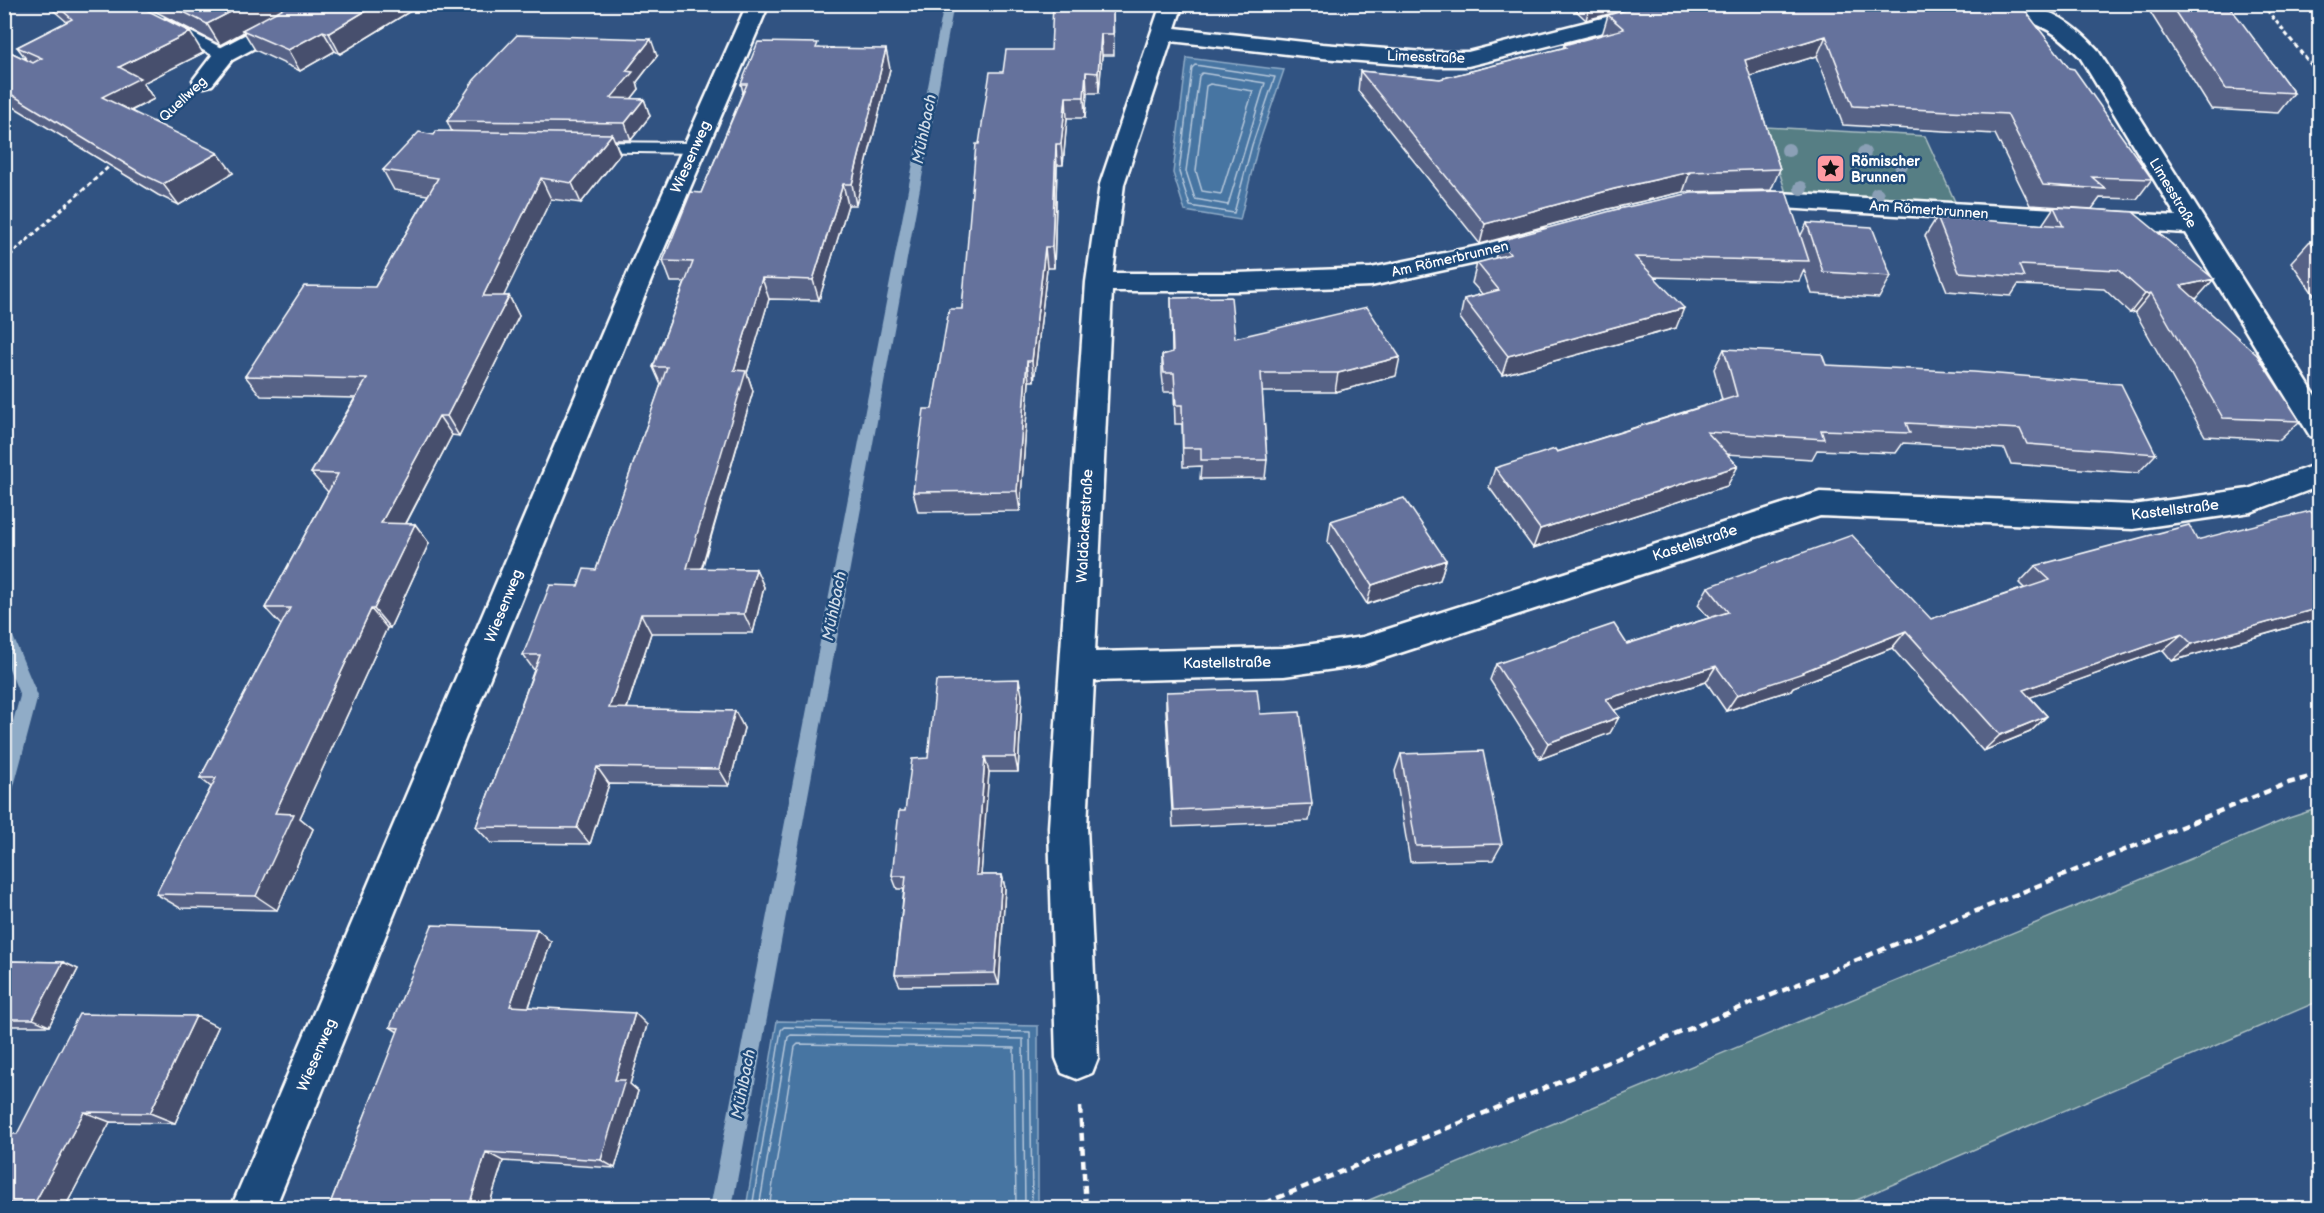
<svg xmlns="http://www.w3.org/2000/svg" width="2324" height="1213" font-family="'Balsamiq Sans',sans-serif">
<style>
.green{fill:#567e84;stroke:#aabec2;stroke-width:1.5}
.water{fill:#4674a2;stroke:#90acc7;stroke-width:1.5}
.lines{fill:none;stroke-linecap:round;stroke-linejoin:round}
.shore{stroke:#b5c7da;stroke-width:1.5}
.stream{fill:#90acc7;fill-rule:evenodd}
.lane-casing{stroke:#fff;stroke-width:4}
.street-casing{stroke:#fff;stroke-width:5}
.path-far1{stroke:#fff;stroke-width:3;stroke-dasharray:4.5 3;stroke-linecap:butt}
.path{stroke:#fff;stroke-width:4.5;stroke-dasharray:8 5;stroke-linecap:butt}
.lane{fill:#1f4a7a;fill-rule:evenodd}
.street{fill:#1f4a7a;fill-rule:evenodd}
.tree{fill:#8ba0b6}
.wall{fill:#576286;stroke:#fff;stroke-width:1.5}
.shaded-wall{fill:#47506d;stroke:#fff;stroke-width:1.5}
.building{fill:#65729c;stroke:#fff;stroke-width:1.5}
.labels{text-anchor:middle;dominant-baseline:central;stroke-width:5;stroke-linejoin:round;paint-order:stroke}
.far-street-label{font-size:14px;fill:#fff;stroke:#1f4a7a}
.far-poi-label{font-size:14px;font-weight:bold;fill:#fff;stroke:#1f4a7a;text-anchor:start}
.street-label{font-size:15px;fill:#fff;stroke:#1f4a7a}
.water-label{font-size:16px;font-style:italic;fill:#d1dce8;stroke:#1f4a7a}
</style>
<rect width="100%" height="100%" fill="#315382"/>
<filter id="ink" filterUnits="userSpaceOnUse"><feTurbulence type="fractalNoise" baseFrequency=".0167" numOctaves="2"/><feDisplacementMap in="SourceGraphic" scale="12" xChannelSelector="R" yChannelSelector="G"/><feConvolveMatrix kernelMatrix="1 2 1 2 8 2 1 2 1" color-interpolation-filters="sRGB"/></filter>
<g filter="url(#ink)">
<!-- green -->
<path class="green" d="M1765,127L1925,136L1957,206L1787,196Z
M2319,808V1001L1838,1208H1350L2289,818Z"/>
<!-- water -->
<path class="water" d="M1187,58L1284,70L1258,146L1240,220L1185,211L1173,173Z
M777,1021L1038,1026V1208H746Z"/>
<g class="lines">
<!-- shore -->
<path class="shore" d="M1195,65L1275,77L1252,145L1234,213L1190,206L1179,172L1192,68Z
M1202,73L1265,83L1228,205L1195,199L1186,171L1199,76Z
M1210,84L1253,91L1221,194L1202,191L1196,171L1206,86Z
M752,1208L781,1030L784,1027L1030,1032L1032,1208
M759,1208L788,1037L791,1035L1023,1039L1025,1208
M769,1208L795,1047L798,1044L1014,1048L1016,1208"/>
<!-- stream -->
<path class="stream" d="M944,4H954L732,1208H710Z
M4,627L10,629L12,634L38,696L13,790L10,796L4,798V754L20,696L4,656Z"/>
<defs>
<path id="lane" d="M165,19L230,52L232,55L230,58H218L159,27L157,24Z
M587,142L695,143L701,144L704,148L701,152L695,153L581,151L578,147L581,143Z"/>
<path id="street" d="M303,4H330L328,9L232,60L212,85L204,87L196,85L193,80L216,50Z
M747,4H769L660,258L275,1208H231L634,258Z
M1161,4H1183L1175,28L1322,44L1425,52H1468L1658,4H1696L1694,9L1468,66H1425L1322,58L1171,41L1124,184L1113,273H1237L1371,268L1479,246L1541,229L1550,231L1554,237L1550,243L1481,262L1371,286L1237,291H1112L1095,652L1284,648L1363,637L1820,492L2133,505L2248,489L2320,463V486L2251,512L2133,529L1820,516L1363,665L1284,676L1094,681L1087,827L1098,1058L1092,1073L1077,1079L1062,1073L1056,1058L1049,827L1086,282L1100,184Z
M1979,4C2033,4 2059,7 2097,49L2320,403V439L2310,436L2186,233L1736,205L1732,199L1736,193L1745,191L2176,216L2080,57C2049,22 2024,19 1981,9Z"/>
</defs>
<!-- lane casing -->
<use href="#lane" class="lane-casing"/>
<!-- street casing -->
<use href="#street" class="street-casing"/>
<!-- path-far1 -->
<path class="path-far1" d="M2262,4L2320,76
M154,126L177,105
M4,261L113,163"/>
<!-- path -->
<path class="path" d="M1080,1107L1086,1208
M1253,1208L2288,783L2320,774"/>
<!-- lane -->
<use href="#lane" class="lane"/>
<!-- street -->
<use href="#street" class="street"/>
</g>
<!-- trees -->
<g class="tree">
<circle cx="1788" cy="150" r="7"/>
<circle cx="1864" cy="153" r="7"/>
<circle cx="1901" cy="165" r="7"/>
<circle cx="1801" cy="188" r="7"/>
<circle cx="1877" cy="194" r="7"/>
</g>
<!-- wall -->
<path class="wall" d="M46,4H135L203,53L143,83L154,99L131,111L233,173L179,205L158,195L4,101V49L27,60L17,47L67,22Z
M141,4H422L340,54L335,51L300,71L255,50L244,32L220,45Z
M1113,4L1114,55H1102L1099,93H1087L1085,118H1067L1063,165H1057L1054,268H1047L1034,381H1029L1020,511L918,512L913,492L932,409L962,309L979,144L1003,72L1051,50Z
M1569,4H1647L1586,20Z
M2020,4L2152,179L2137,199L2100,198L2092,209L2030,205L1995,134L1843,125L1817,56L1750,76L1780,169L1771,190L1683,192L1608,209L1480,244L1358,91L1360,71L1440,79L1563,48L1564,45L1602,35L1608,15Z
M2145,4H2227L2294,93L2278,113L2211,109Z
M819,48L890,69L856,205H848L819,300L769,299L747,373L753,391L702,569H756L764,587L753,633H651L627,709L735,711L744,728L729,786L609,784L590,844L491,843L476,827L534,670L523,655L578,586L596,570L661,385L653,367L685,282H671L663,261L701,193L743,92L741,84Z
M657,56L637,82L639,89L631,99H644L650,116L631,140H615L620,154L581,203L551,199L503,296H509L519,316L459,436L452,435L406,524H415L429,543L390,628H387L300,818L313,829L277,910L180,908L156,894L211,787L200,778L281,625L265,608L328,492L311,473L355,398L261,396L245,376L375,287L428,195L394,190L383,170L434,135L452,132L447,121Z
M2054,207L2197,298L2195,299L2300,421L2280,440L2205,436L2135,312L2130,313L2104,289L2018,285L2011,296L1947,291L1925,236L1937,217L2042,225Z
M1807,223L1891,276L1879,298L1812,294L1804,270L1799,281L1654,277L1676,328L1502,375L1460,318L1464,299L1482,294L1472,283L1477,263L1495,259L1499,241L1801,235Z
M2310,241H2319V302L2291,262Z
M1171,298L1235,338L1396,376L1335,392H1262L1267,460L1265,478L1200,479L1201,466L1183,467L1182,424H1175L1174,392H1164L1162,374V355L1172,353Z
M1724,349L1826,365L2156,454L2138,473L2011,464L2005,449L1903,443L1896,453L1817,450L1812,459L1726,454L1738,466L1727,486L1533,548L1489,487L1495,468L1557,452L1722,400L1714,369Z
M2319,519V621L2318,619L2172,661L2163,650L2030,697L2047,716L2030,732L1983,751L1892,648L1793,687L1791,690L1726,711L1706,682L1614,710L1619,717L1610,733L1540,759L1490,680L1496,664L1627,644L1709,618L1698,605L1708,587L1931,619L2024,588L2019,583L2035,566L2197,540Z
M1331,521L1446,560L1440,580L1367,604L1328,542Z
M1166,692L1260,714L1312,804L1309,821L1173,827L1166,711Z
M1022,695L1018,772H989L984,824L981,875H1002L1005,888L999,985L900,986L895,975L904,889H897L892,876L905,811L928,758Z
M1401,754L1502,844L1493,860L1410,862L1395,771Z
M551,942L529,1007L647,1025L630,1084L638,1091L615,1168L503,1161L488,1209H328L398,1032L390,1027Z
M4,961L63,962L78,969L49,1026H4Z
M218,1027L175,1123L110,1122L65,1207L4,1209V1134H17Z"/>
<!-- shaded-wall -->
<path class="shaded-wall" d="M246,4H297L242,30L244,32L220,45L207,24Z
M377,4H422L340,54L329,33Z
M1590,4H1647L1586,20Z
M323,31L335,51L300,71L288,50Z
M190,32L203,53L143,83L154,99L118,117L102,97L119,67Z
M1101,34L1102,55L1099,93L1098,73Z
M1826,36L1817,56L1737,80L1745,60Z
M651,39L657,56L637,82L639,89L618,116L611,98L626,71Z
M886,49L890,69L856,205L852,184Z
M1086,72L1087,93L1085,118L1084,97Z
M1066,97L1067,118L1063,165L1061,144Z
M644,99L650,116L631,140L625,123Z
M612,134L620,154L581,203L572,183Z
M1056,144L1057,165L1054,268L1052,247Z
M218,153L233,173L179,205L163,184Z
M1690,172L1683,192L1608,209L1480,244L1485,224L1614,189Z
M541,178L551,199L494,316L483,296Z
M843,184L848,205L819,300L813,280Z
M1045,247L1047,268L1034,381L1032,361Z
M762,278L769,299L747,373L753,391L696,587L687,568L734,370Z
M2214,279L2197,298L2165,305L2181,286Z
M2151,293L2135,312L2130,313L2145,294Z
M509,296L519,316L459,436L447,416Z
M1684,308L1676,328L1502,375L1508,356Z
M1400,357L1396,376L1335,392L1338,373Z
M1027,361L1029,381L1020,511L1017,491Z
M439,416L452,435L396,542L381,523Z
M1738,466L1727,486L1533,548L1540,529Z
M415,524L429,543L390,628L374,609Z
M1446,560L1440,580L1367,604L1372,585Z
M756,569L764,587L753,633L744,614Z
M2319,608V618L2318,619L2172,661L2192,644Z
M371,609L387,628L300,818L313,829L277,910L256,896L275,813Z
M641,614L651,633L621,726L609,708Z
M1906,631L1892,648L1793,687L1791,690L1726,711L1737,695L1802,672Z
M2182,634L2163,650L2006,706L2023,690Z
M1716,666L1706,682L1598,715L1606,699Z
M1019,679L1022,695L1018,772L1015,757Z
M735,711L744,728L729,786L719,769Z
M2047,716L2030,732L1983,751L2000,735Z
M1619,717L1610,733L1540,759L1548,743Z
M985,757L989,772L980,888L976,875Z
M597,767L609,784L590,844L577,828Z
M1002,875L1005,888L999,985L995,973Z
M537,929L551,942L525,1018L510,1006Z
M63,962L78,969L49,1026L33,1019Z
M635,1013L647,1025L630,1084L638,1091L615,1168L601,1160L615,1080Z
M196,1016L218,1027L175,1123L150,1113Z
M84,1112L110,1122L64,1209H51L34,1204Z
M486,1152L503,1161L488,1209H468Z"/>
<!-- building -->
<path class="building" d="M55,4H135L190,32L119,67L140,78L102,97L218,153L163,184L142,174L4,90V49L33,63L42,58L17,47L72,19Z
M168,4H246L207,24Z
M291,4H377L329,33L323,31L288,50L242,30Z
M1053,4H1113V34H1101L1098,73L1086,72L1084,97H1066L1061,144H1056L1052,247H1045L1032,361H1027L1017,491L913,492L924,409H932L949,309H962L976,144H979L990,72H1003L1006,50H1051Z
M1649,4H2020L2069,68L2074,69L2152,179L2092,177L2106,189L2043,185L2007,114L1853,106L1826,36L1745,60L1780,169L1690,172L1614,189L1485,224L1360,71L1440,79L1566,47L1564,45L1624,29L1608,15Z
M2170,4H2227L2240,20L2294,93L2226,89Z
M517,35L651,39L626,71L633,72L611,98L644,99L625,123L447,121L474,80Z
M758,42L818,43L816,48L886,49L852,184H843L813,280L762,278L734,370L746,371L687,568L756,569L744,614H641L609,708L735,711L719,769L597,767L577,828L476,827L540,655H523L550,585L578,586L584,569L596,570L667,367H653L693,262L663,261L691,192L701,193L747,84H741Z
M436,131L612,134L572,183L541,178L483,296H509L447,416H439L381,523L415,524L374,609H371L275,813L294,814L256,896L156,894L216,778H200L290,608H265L338,474L311,473L367,379L245,376L304,286L375,287L438,178L383,170L419,132L434,135Z
M1786,191L1809,261L1635,257L1684,308L1508,356L1464,299L1499,290L1477,263L1510,254L1499,241L1618,209L1691,193Z
M2054,207L2133,212L2214,279L2181,286L2257,355L2300,421L2223,418L2151,293L2145,294L2118,270L2019,265L2024,277L1959,272L1937,217L2063,226Z
M1807,223L1872,227L1891,276L1823,272Z
M2310,241H2319V253Z
M1231,297L1235,338L1367,307L1400,357L1338,373H1261L1267,460H1201V448H1183L1182,405H1176L1174,373H1164L1162,355L1173,352L1171,298Z
M1724,349L1822,354L1826,365L1974,372L2121,384L2156,454L2027,444L2020,429L1906,423L1910,433L1821,430L1824,439L1707,432L1738,466L1540,529L1495,468L1555,449L1557,452L1737,396Z
M1404,498L1446,560L1372,585L1331,521Z
M2310,511L2319,519V608L2192,644L2182,634L2023,690L2047,716L2000,735L1906,631L1802,672L1803,673L1737,695L1716,666L1606,699L1619,717L1548,743L1496,664L1614,624L1627,644L1728,612L1708,587L1852,535L1931,619L2050,580L2035,566L2189,525L2197,540Z
M1019,679L1015,757H985L981,810L976,875H1002L995,973L895,975L906,876H892L899,811H905L912,759L928,758L936,681Z
M1257,689L1260,714L1300,712L1312,804L1173,810L1166,692Z
M1483,751L1502,844L1416,846L1401,754Z
M432,925L537,929L510,1006L635,1013L615,1080H625L601,1160L486,1152L468,1209H328L399,1028L390,1027Z
M4,961L63,962L33,1019H4Z
M79,1014L196,1016L150,1113L84,1112L34,1204L4,1203V1134H17Z
M4,1204L90,1209H4Z"/>
</g>
<!-- icons -->
<defs>
<symbol id="sight-square" viewBox="-11 -11 22 22"><rect x="-9" y="-9" width="18" height="18" rx="4" fill="#ff9aa2" stroke="#1f4a7a"/><path d="M0-6L1.8-2.2L6-1.7L2.9 1.2L3.7 5.4L0 3.3L-3.7 5.4L-2.9 1.2L-6-1.7L-1.8-2.2Z" fill="#111"/></symbol>
</defs>
<g fill-rule="evenodd">
<use href="#sight-square" x="1814" y="152" width="33" height="33"/>
</g>
<g class="labels">
<!-- far-street labels -->
<g class="far-street-label">
<text transform="translate(1426 57) rotate(2)">Limesstraße</text>
<text transform="translate(183 99) rotate(-43)">Quellweg</text>
<text transform="translate(2173 193) rotate(59)">Limesstraße</text>
<text transform="translate(1929 210) rotate(4)">Am Römerbrunnen</text>
<text transform="translate(1450 259) rotate(-13)">Am Römerbrunnen</text>
</g>
<!-- far-poi labels -->
<g class="far-poi-label">
<text x="1851" y="161">Römischer<tspan x="1851" dy="16">Brunnen</tspan></text>
</g>
<!-- street labels -->
<g class="street-label">
<text transform="translate(691 157) rotate(-66)">Wiesenweg</text>
<text transform="translate(2175 510) rotate(-7)">Kastellstraße</text>
<text transform="translate(1085 526) rotate(-87)">Waldäckerstraße</text>
<text transform="translate(1695 543) rotate(-18)">Kastellstraße</text>
<text transform="translate(504 606) rotate(-68)">Wiesenweg</text>
<text transform="translate(1227 663) rotate(-1)">Kastellstraße</text>
<text transform="translate(317 1055) rotate(-67)">Wiesenweg</text>
</g>
<!-- water labels -->
<g class="water-label">
<text transform="translate(925 129) rotate(-79)">Mühlbach</text>
<text transform="translate(835 606) rotate(-79)">Mühlbach</text>
<text transform="translate(744 1084) rotate(-79)">Mühlbach</text>
</g>
</g>
<!-- margin -->
<rect width="2324" height="1213" fill="none" stroke="#1f4a7a" stroke-width="24"/>
<rect x="12" y="12" width="2300" height="1189" fill="none" stroke="#fff" stroke-width="2" filter="url(#ink)"/>
</svg>
